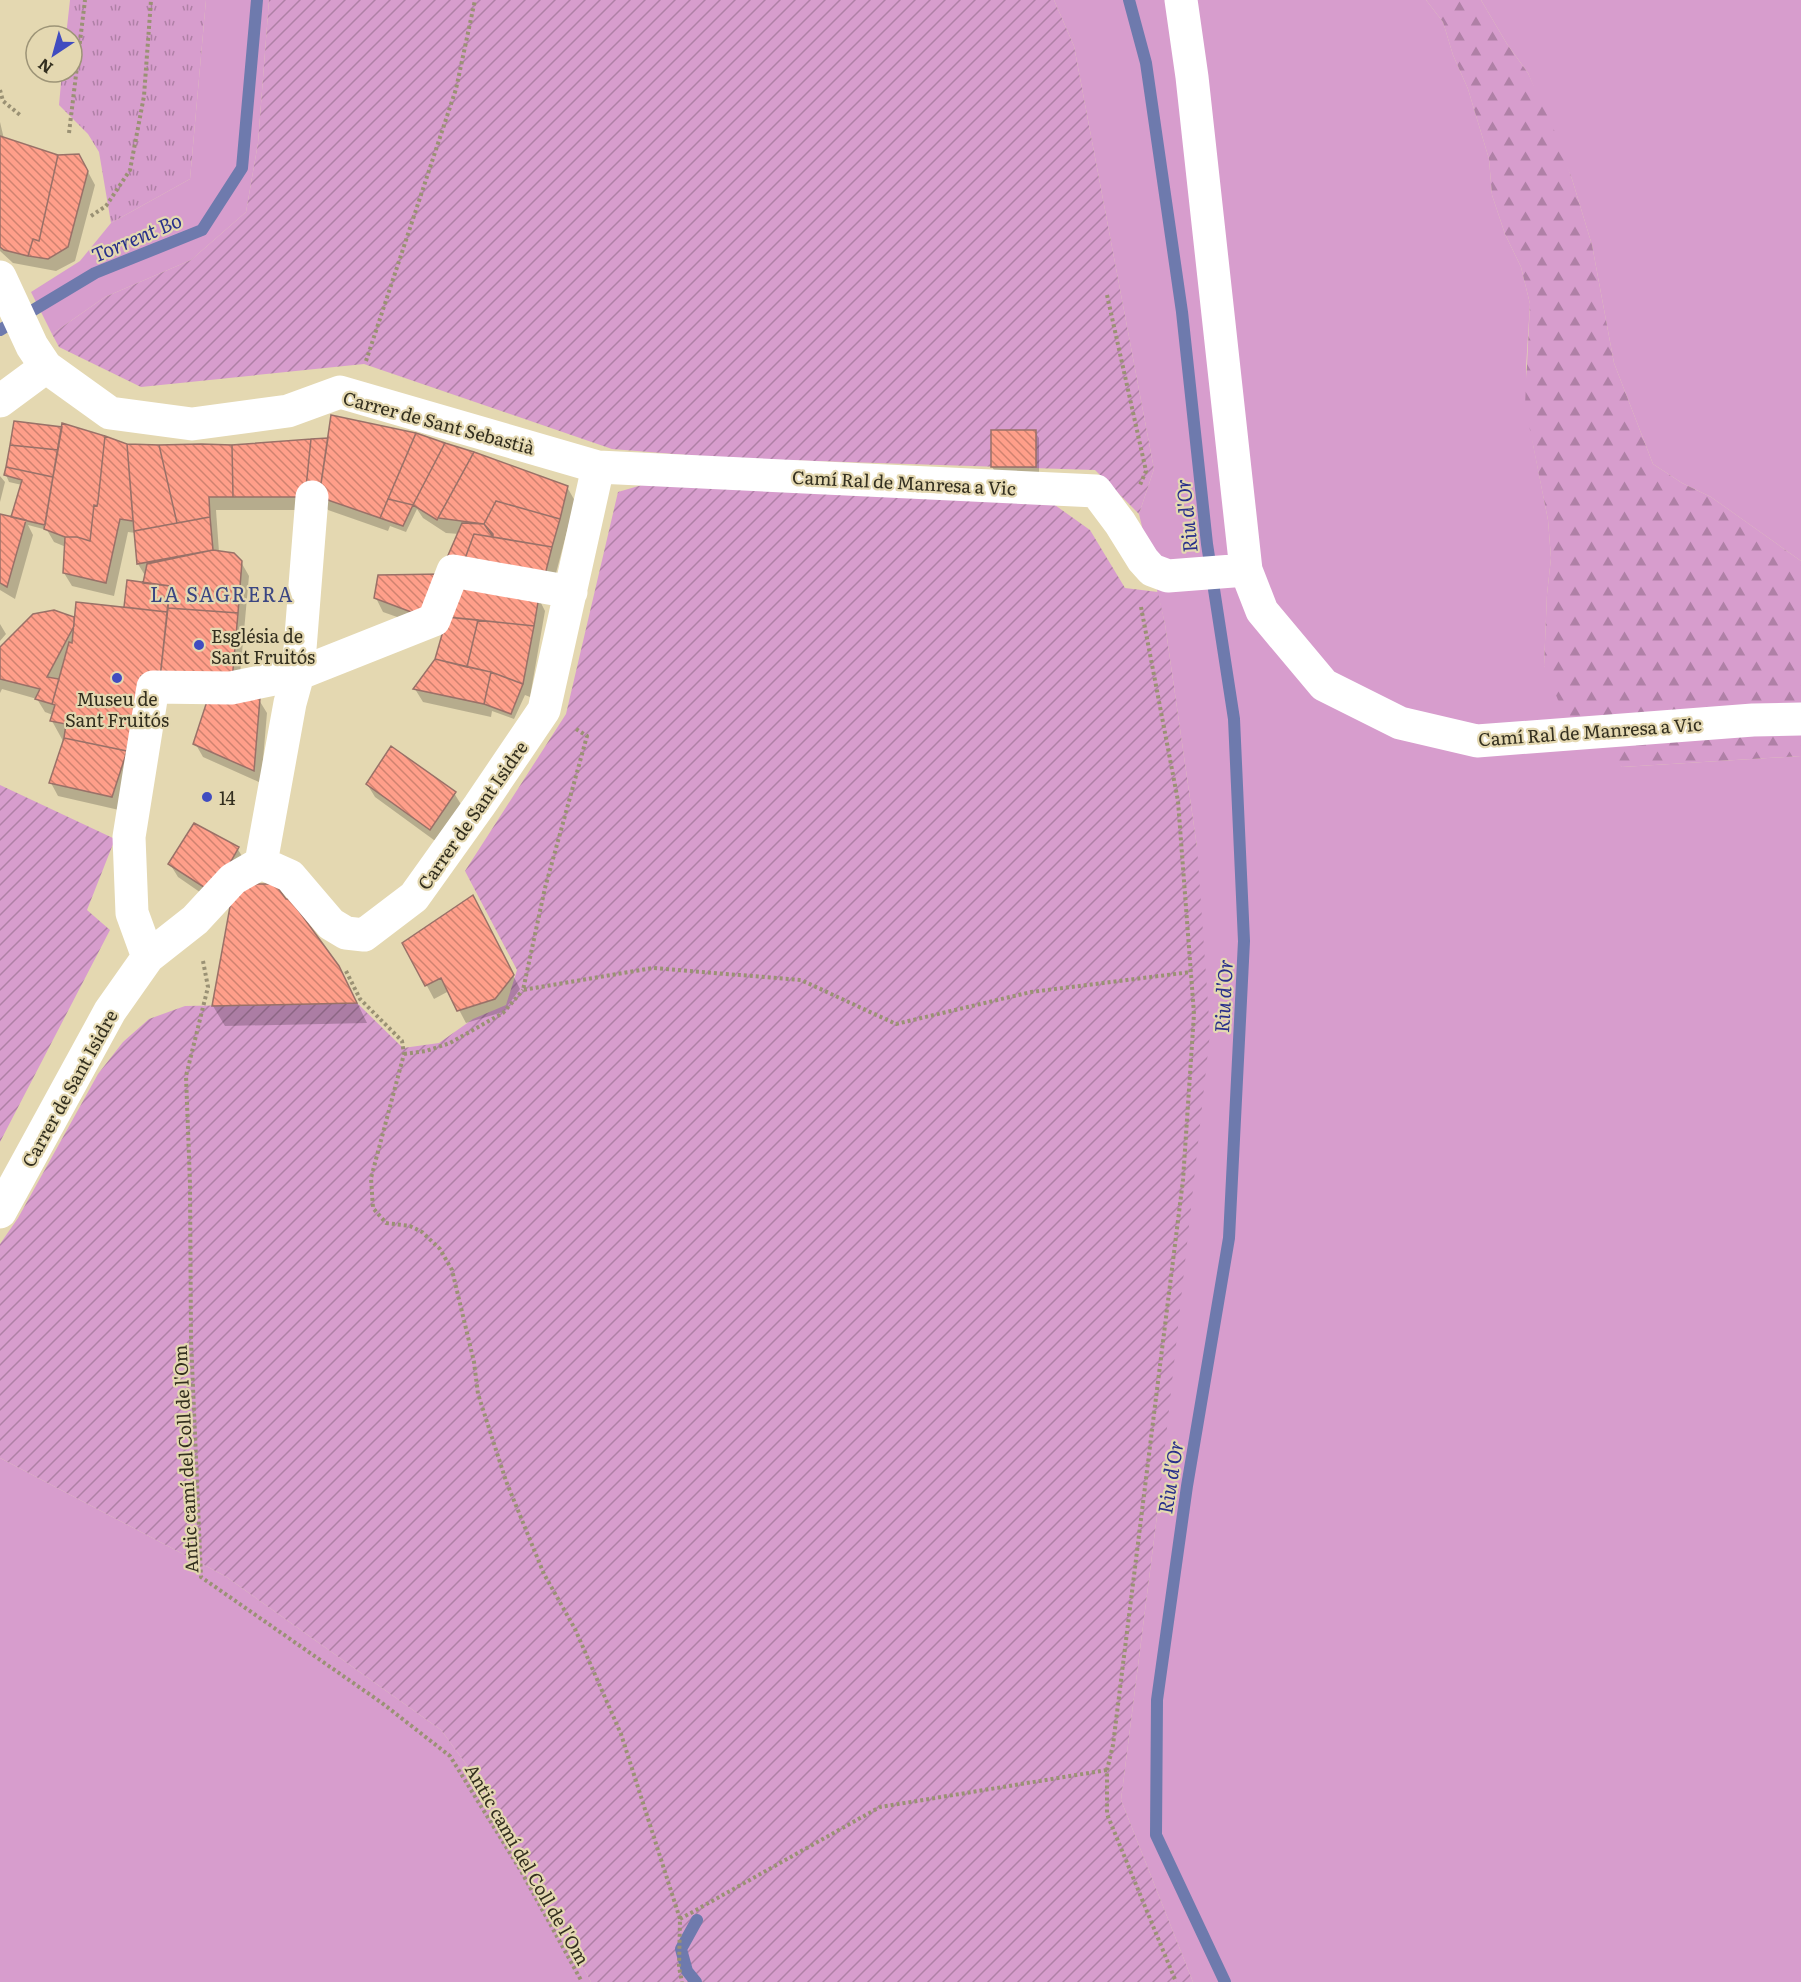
<svg xmlns="http://www.w3.org/2000/svg" width="1801" height="1982" font-family="Literata,serif">
<style>
.grass{fill:#d79dcd}
.forest{fill:url(#forest-firs)}
.park{fill:url(#park-tufts)}
.garden{fill:url(#garden-furrows)}
.shadow{fill:#0003}
.lines{fill:none;stroke-linecap:round;stroke-linejoin:round}
.stream{stroke:#6e7aad;stroke-width:12}
.building{fill:url(#building-back-hatch);stroke:#997168;stroke-width:1.5}
.path{stroke:#9a9174;stroke-width:4;stroke-dasharray:3 3;stroke-linecap:butt}
.minor{stroke:#fff;stroke-width:33}
.poi-dot{fill:#404cc0;stroke:#e4d8b1;stroke-width:2}
.labels{text-anchor:middle;dominant-baseline:central;stroke-width:4.5;stroke-linejoin:round;paint-order:stroke}
.street-label{font-size:18px;fill:#332f1f;stroke:#e4d8b1}
.poi-label{font-size:18px;fill:#332f1f;stroke:#e4d8b1;text-anchor:start}
.water-label{font-size:20px;font-style:italic;fill:#29308b;stroke:#e4d8b1}
.neighbourhood-label{font-size:20px;letter-spacing:1.5px;fill:#3b4682;stroke:#e4d8b1}
</style>
<defs>
<pattern id="forest-firs" width="22" height="20" patternUnits="userSpaceOnUse" patternTransform="scale(1.5)"><rect width="22" height="20" fill="#d79dcd"/><path d="M5 1l3.5 6h-7zM16 11l3.5 6h-7z" fill="#af80a6"/></pattern>
<pattern id="park-tufts" width="24" height="20" patternUnits="userSpaceOnUse" patternTransform="scale(1.5)"><rect width="24" height="20" fill="#d79dcd"/><path d="M3 7l-1-3M5 7V3M7 7l1-3M15 17l-1-3M17 17v-4M19 17l1-3" fill="none" stroke="#af80a6"/></pattern>
<pattern id="garden-furrows" width="10" height="10" patternUnits="userSpaceOnUse" patternTransform="scale(1.5)"><rect width="10" height="10" fill="#d79dcd"/><path d="M-1 1l2-2M0 10L10 0M9 11l2-2" fill="none" stroke="#af80a6"/></pattern>
<pattern id="building-back-hatch" width="6" height="6" patternUnits="userSpaceOnUse" patternTransform="scale(1.5)"><rect width="6" height="6" fill="#ff9f8a"/><path d="M-1 5l2 2M0 0l6 6M5-1l2 2" fill="none" stroke="#cf8270"/></pattern>
</defs>
<rect width="100%" height="100%" fill="#e4d8b1"/>
<!-- grass -->
<path class="grass" d="M206,0H269L258,143L246,212L191,260L105,297L52,334L31,292L80,261L111,223L190,179Z
M1054,0H1426L1443,22L1453,55L1468,89L1489,159L1492,195L1505,234L1521,267L1530,304L1526,368L1533,444L1548,520L1551,558L1547,594L1544,666L1622,767L1801,756V1982H1193L1121,1800L1160,1492L1197,847L1165,624L1139,514L1154,469L1074,46Z
M1481,0H1801V561L1711,497L1682,483L1653,464L1614,363L1592,245L1572,179L1528,73L1507,44Z
M0,1458L225,1576L441,1730L505,1817L591,1982H0Z"/>
<!-- forest -->
<path class="forest" d="M1426,0H1481L1507,44L1528,73L1555,132L1572,179L1592,245L1614,363L1653,464L1682,483L1711,497L1801,561V756L1622,767L1581,731L1558,700L1544,666L1547,594L1551,558L1548,520L1525,405L1530,304L1521,267L1505,234L1492,195L1489,159L1468,89L1453,55L1443,22Z"/>
<!-- park -->
<path class="park" d="M70,0H206L190,179L111,223L99,152L88,134L59,105L62,72H72V36H66Z"/>
<!-- garden -->
<path class="garden" d="M269,0H1054L1074,46L1154,469L1139,514L1095,470L725,458L612,449L364,364L141,387L59,347L52,334L105,297L191,260L246,212L258,143Z
M642,485L1052,503L1090,530L1125,588L1158,592L1165,624L1197,847L1210,1033L1160,1492L1121,1800L1193,1982H591L505,1817L441,1730L225,1576L0,1458V1244L18,1218L98,1074L123,1042L149,1019L185,1006L357,1003L403,1048L439,1043L473,1019L506,1005L517,970L465,871L566,714L618,492Z
M0,785L115,839L87,910L110,930L0,1142Z"/>
<!-- shadow -->
<path class="shadow" d="M0,122L4,139L60,157L79,155L95,185L75,261L56,271L13,263L0,251Z
M64,425L131,447L567,487L575,501L551,592L459,534L446,533L423,518L417,509L406,532L390,526L388,531L328,510L324,503L312,510H216L219,552L241,562L249,576L238,697L259,700L267,713L261,783L203,757L195,743L211,695L152,696L119,810L58,796L51,783L63,741L52,721L53,715L45,712L37,699L2,689L0,693V649L73,619L75,623L126,609L128,582L145,584L146,577L138,564L136,533L128,532L114,596L72,586L64,573L66,547L54,542L47,530L28,525L33,535L15,599L0,590V515L12,518L22,485L9,482L6,475Z
M992,432H1035L1039,438V473H996L992,467Z
M0,476L5,482L0,502Z
M448,589L434,630L383,612L376,598Z
M538,597L545,611L530,697L525,695L514,719L492,711L491,717L423,702L415,689Z
M0,624L6,634L0,641Z
M367,784L454,793L462,806L438,843L375,797Z
M237,848L245,861L220,906L178,877L170,864Z
M480,910L520,989L503,1012L466,1023L449,991L434,999L404,943Z
M350,988L367,1023L225,1026L213,1006Z"/>
<g class="lines">
<!-- stream -->
<path class="stream" d="M1129,0L1146,63L1182,312L1207,544L1234,719L1244,941L1229,1238L1187,1486L1157,1700L1156,1835L1225,1982
M0,330L95,273L202,230L242,168L257,0
M696,1982L687,1971L681,1949L697,1920"/>
</g>
<!-- building -->
<path class="building" d="M0,136L58,155L39,241L33,239L28,256L4,250L0,247Z
M79,154L88,171L68,247L48,259L28,256L33,239L39,241L58,155Z
M331,415L416,433L380,518L319,497Z
M14,421L62,427L58,450L10,445Z
M62,423L105,436L98,501L97,506L94,505L90,541L77,537H65L44,529Z
M991,430H1036V467H991Z
M416,433L445,443L413,505L388,499Z
M105,436L127,444L133,521L120,519L106,583L63,573L65,537H77L90,541L94,505L97,506L98,501Z
M328,438L319,497H305L311,439Z
M311,439L305,497H233L232,445Z
M445,443L474,452L437,520L413,505Z
M127,444L159,445L177,523L134,531Z
M201,444L232,445L233,497H209L210,517L177,523L159,445Z
M10,445L58,450L53,477L6,467Z
M474,452L568,486L560,519L496,501L484,524L438,518Z
M6,467L53,477L45,525L11,517L22,480L4,475Z
M388,499L413,505L403,526L380,518Z
M496,501L560,519L552,547L493,537L484,524Z
M0,514L26,520L7,587L0,583Z
M210,517L213,550L137,564L134,531Z
M462,523L484,524L493,534V537L474,534L463,564L446,560Z
M474,534L552,547L544,579L463,564Z
M213,550L234,553L242,561L238,613L168,608L170,586L143,583L147,564Z
M442,574L427,618L374,598L378,575Z
M127,580L170,586L167,612L124,607Z
M455,587L539,596L534,626L447,617Z
M76,602L167,612L160,678L141,676L127,751L64,738L66,724L50,721L55,705L52,704L69,642L72,643Z
M168,608L238,613L232,681L160,678Z
M54,610L74,617V626L47,677L59,679L52,704L35,699L40,689L0,679V647L33,614Z
M447,617L478,620L467,667L435,659Z
M478,620L534,626L523,684L491,672L467,667Z
M435,659L491,672L484,704L413,689Z
M491,672L523,684L511,714L484,704Z
M210,692L260,698L254,771L193,744Z
M64,738L127,751L112,797L49,783Z
M391,746L456,792L430,830L366,784Z
M194,823L239,847L213,893L168,864Z
M237,884H275L286,899H290L339,966L357,1003L212,1006L233,890Z
M473,895L514,975L495,999L457,1011L441,978L425,986L402,943Z"/>
<g class="lines">
<!-- path -->
<path class="path" d="M0,90L3,101L20,115
M69,133L85,0
M91,216L106,206L130,170L144,96L151,0
M1107,295L1146,471L1140,485
M366,361L456,89L475,0
M1141,607L1178,801L1194,1014L1183,1180L1113,1745L1107,1770V1814L1176,1982
M576,729L587,736L545,888L523,990L653,968L801,980L896,1024L1031,992L1191,972
M203,961L208,987L186,1076L190,1184L191,1340L201,1577L382,1703L450,1756L521,1871L582,1982
M346,971L360,999L402,1041L404,1054L371,1178L373,1208L386,1223L410,1226L422,1232L440,1249L452,1270L474,1362L478,1394L506,1481L544,1574L575,1629L621,1734L680,1919L679,1967L682,1982
M404,1054L426,1051L450,1043L503,1013L523,990
M680,1919L880,1807L1107,1770"/>
<!-- minor -->
<path class="minor" d="M1181,0L1192,77L1246,570L1262,611L1324,685L1400,723L1477,741L1753,720L1801,719
M0,277L32,346L46,367L110,413L192,424L288,411L340,392L598,467L1096,491L1120,523L1143,560L1152,570L1168,576L1246,570
M0,401L46,367
M261,863L290,876L331,924L346,933L364,935L414,897L479,806L544,710L598,467
M261,863L290,703L298,674L312,497
M148,957L132,913L129,837L153,687L231,688L298,674L434,620L453,571L571,592
M0,1212L110,1011L148,957L195,920L233,879L261,863"/>
</g>
<!-- markers -->
<g class="poi-dot">
<circle cx="199" cy="645" r="6"/>
<circle cx="117" cy="678" r="6"/>
<circle cx="207" cy="797" r="6"/>
</g>
<g class="labels">
<!-- street labels -->
<g class="street-label">
<text transform="translate(439 422) rotate(15)">Carrer de Sant Sebastià</text>
<text transform="translate(904 482) rotate(3)">Camí Ral de Manresa a Vic</text>
<text transform="translate(1590 731) rotate(-4)">Camí Ral de Manresa a Vic</text>
<text transform="translate(472 815) rotate(-55)">Carrer de Sant Isidre</text>
<text transform="translate(69 1088) rotate(-61)">Carrer de Sant Isidre</text>
<text transform="translate(185 1459) rotate(-93)">Antic camí del Coll de l'Om</text>
<text transform="translate(528 1864) rotate(60)">Antic camí del Coll de l'Om</text>
</g>
<!-- poi labels -->
<g class="poi-label">
<text x="211" y="635">Església de<tspan x="211" dy="21">Sant Fruitós</tspan></text>
<text x="117" y="698" text-anchor="middle">Museu de<tspan x="117" dy="21">Sant Fruitós</tspan></text>
<text x="219" y="797">14</text>
</g>
<!-- water labels -->
<g class="water-label">
<text transform="translate(136 236) rotate(-23)">Torrent Bo</text>
<text transform="translate(1185 516) rotate(-96)">Riu d'Or</text>
<text transform="translate(1222 996) rotate(-87)">Riu d'Or</text>
<text transform="translate(1169 1477) rotate(-81)">Riu d'Or</text>
</g>
<!-- neighbourhood labels -->
<g class="neighbourhood-label">
<text x="222" y="593">LA SAGRERA</text>
</g>
</g>
<!-- north arrow -->
<g transform="translate(54 54) rotate(216)"><circle r="28" fill="#e4d8b1" stroke="#9d9477" stroke-width="1.5"/>
<path d="M0-4.5L10 22L0 15L-10 22Z" fill="#404cc0"/>
<text y="-9" font-size="16" font-weight="bold" text-anchor="middle" fill="#332f1f">N</text>
</g>
</svg>
